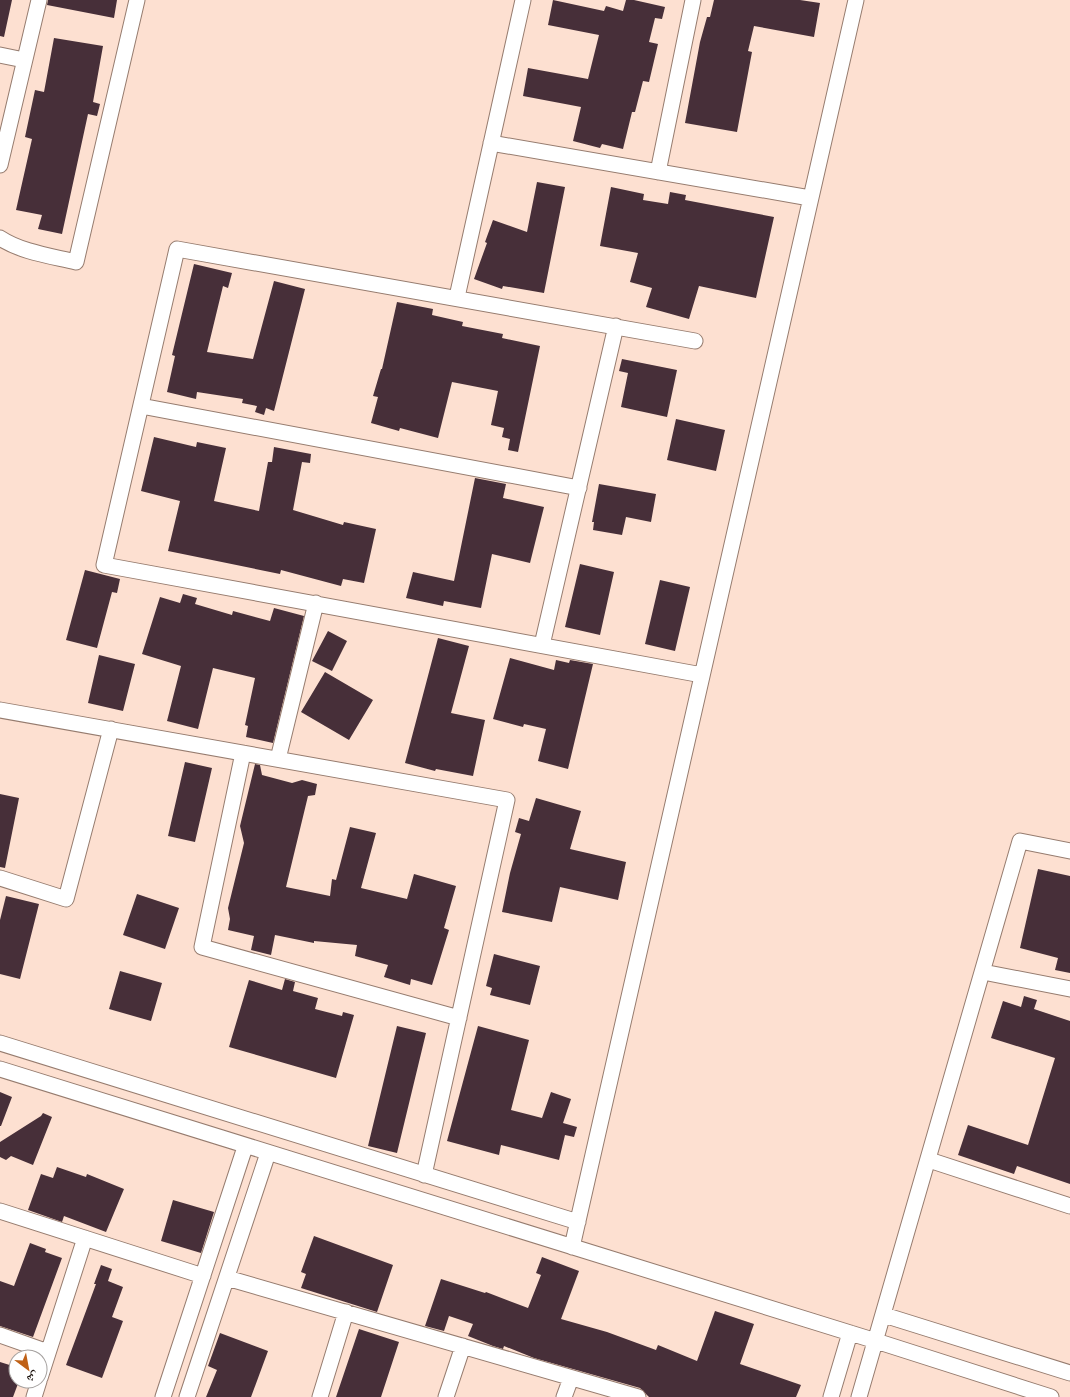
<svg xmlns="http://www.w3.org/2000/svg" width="1070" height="1397" font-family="'Alegreya Sans','Noto Naskh Arabic',sans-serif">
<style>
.building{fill:#472f39}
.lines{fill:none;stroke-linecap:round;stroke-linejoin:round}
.minor-casing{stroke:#967c6f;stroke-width:17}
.minor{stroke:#fff;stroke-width:15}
</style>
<rect width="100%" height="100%" fill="#fde0d1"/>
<!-- building -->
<path class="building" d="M0,0H12L4,37L0,36Z
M48,0H117L114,18L47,5Z
M553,0L604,11L606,6L623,11L626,0H634L665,7L662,19L655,18L649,42L658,44L649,82L643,81L635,112H632L623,149L602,144L600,148L573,141L581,107L523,96L528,68L588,79L599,35L548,25Z
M714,0H800L820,3L814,37L754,26L748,51L752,52L737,132L685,123L700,42L707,17H710Z
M54,38L103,46L93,102L100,104L97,116L88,114L62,234L38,229L42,215L16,210L32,139L25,137L35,90L44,92Z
M537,182L565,187L544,293L503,286L502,289L474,279L487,243L485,242L493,220L527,232Z
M611,187L644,194L643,200L668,204L670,192L686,195L685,200L774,217L756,298L699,286L689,319L646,307L652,288L630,282L638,253L600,246Z
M194,264L232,273L228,288L223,286L207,352L253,359L274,281L305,289L274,411L266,408L264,415L255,412L257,406L242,403L243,399L197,392L196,399L167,392L175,356L172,355Z
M397,302L433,309L432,315L463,322L462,326L503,334L502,338L540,346L518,452L508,450L510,439L502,437L504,428L491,425L498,391L452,382L438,438L400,428L399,431L371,423L378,397L373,396L381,369H382Z
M622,359L677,370L667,417L621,407L628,373L619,371Z
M676,419L725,430L716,471L667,460Z
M154,437L196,447L197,442L226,448L214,501L259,511L268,462H272L274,447L311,454L310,463L302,462L293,510L343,525L344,522L376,529L364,583L343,579L341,586L281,570L280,574L168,551L180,501L141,491Z
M475,478L506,484L503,498L544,507L530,563L492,554L481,608L444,601L443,606L406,598L413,572L454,581Z
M599,484L656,494L651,522L626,517L622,535L593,530L594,522H592Z
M580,564L614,572L600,635L565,627Z
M85,570L120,579L117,593L112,592L97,648L66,640Z
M660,580L690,587L675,651L645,644Z
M183,594L197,598L195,604L232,615L233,611L270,621L274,608L304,616L273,743L246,737L248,726L245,725L255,678L213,668L198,729L167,721L181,666L142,654L160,597L180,603Z
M328,631L347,641L332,671L312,661Z
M438,638L469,646L451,713L485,720L473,776L436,769L435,771L405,763Z
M99,655L135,664L123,711L88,703Z
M510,658L554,670L556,660L569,663L570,660L593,664L568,769L538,761L546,729L524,724L523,727L493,719Z
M325,672L373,700L349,740L301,712Z
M185,762L212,768L195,842L168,836Z
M255,764L260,765L262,775L292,783L302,780L317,784L315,795L308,796L286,887L330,896L332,879L336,880L350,827L376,833L361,888L407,899L414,874L456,886L444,928L449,930L432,985L411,979L410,985L384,977L388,965L355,956L357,945L314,941V943L275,935L271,955L251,950L254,936L228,930L230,919L228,908L244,843L240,826Z
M0,794L19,798L5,868L0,867Z
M536,798L581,811L570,849L626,862L618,900L560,887L552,922L502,912L510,873L521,834L515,832L519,818L529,821Z
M1038,869L1070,876V973L1055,970L1058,958L1020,948Z
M137,894L179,908L165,949L123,935Z
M6,896L39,904L20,979L0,974V920Z
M494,954L540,966L530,1005L490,995L492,988L486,986Z
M120,971L162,983L151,1021L109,1009Z
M285,979L295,982L293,991L318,998L315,1009L342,1016L343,1012L354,1015L336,1078L229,1047L249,980L282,990Z
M1024,996L1037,1000L1034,1009L1070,1021V1184L1017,1166L1014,1174L958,1155L968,1125L1028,1145L1055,1058L991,1038L1003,1001L1021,1007Z
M397,1026L426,1033L397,1153L368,1146Z
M478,1026L529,1040L511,1110L542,1118L551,1092L571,1099L563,1123L577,1127L574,1137L565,1135L559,1160L501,1145L499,1155L447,1141Z
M0,1092L12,1097L1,1126H0Z
M43,1113L52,1117L33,1165L11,1156L6,1160L0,1157V1142L41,1116Z
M57,1167L86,1177L87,1174L124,1189L106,1232L64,1216L62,1222L28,1210L41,1174L53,1178Z
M173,1200L214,1212L201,1253L161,1241Z
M314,1236L393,1265L377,1312L301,1288L306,1274L301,1272Z
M30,1243L46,1249L45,1252L62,1258L33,1337L0,1326V1281L14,1286Z
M542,1257L579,1271L561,1319L607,1332L656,1350L658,1345L697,1361L715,1311L754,1324L740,1364L801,1385L796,1397H649L640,1388L534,1358L504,1346L503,1349L493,1346L468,1336L473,1324L449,1316L444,1331L425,1326L441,1279L485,1293L486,1292L528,1308L541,1275L536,1273Z
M101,1265L112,1269L108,1281L123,1287L112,1317L123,1321L102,1378L66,1365L96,1284H94Z
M359,1329L399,1342L381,1397H336Z
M220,1333L268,1351L251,1397H206L217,1370L208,1366Z
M0,1362L16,1367V1381H19L13,1397H0Z"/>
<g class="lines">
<defs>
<path id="minor" d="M0,55L24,60
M491,143L810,198
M0,165L39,0
M658,172L693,0
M0,238C21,252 51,256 76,262L137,0
M457,297L523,0
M695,341L177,249L104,565L702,675
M141,406L579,488
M542,645L616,326
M0,710L507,800L424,1175
M243,753L202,947L459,1018
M278,759L316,603
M0,878L66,899L111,729
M983,972L1070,989
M0,1043L578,1222
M0,1069L876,1341L1051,1397
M929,1160L1070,1206
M0,1211L203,1276
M572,1247L856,0
M227,1278L638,1397
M884,1315L1070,1373
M0,1335L48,1352
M40,1378L85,1238
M34,1397L39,1381
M163,1397L245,1147
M187,1397L268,1153
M320,1397L346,1312
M446,1397L463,1346
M564,1397L571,1378
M831,1397L850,1333
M859,1397L1020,841L1070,851"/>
</defs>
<!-- minor casing -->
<use href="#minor" class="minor-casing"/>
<!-- minor -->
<use href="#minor" class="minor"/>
</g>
<!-- north arrow -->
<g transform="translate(28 1369) rotate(148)"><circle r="19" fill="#ffffff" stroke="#a5a19f"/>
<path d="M0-3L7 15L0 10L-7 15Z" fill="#bf6117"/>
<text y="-6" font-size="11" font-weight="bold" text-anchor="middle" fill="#1d140f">ش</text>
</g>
</svg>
